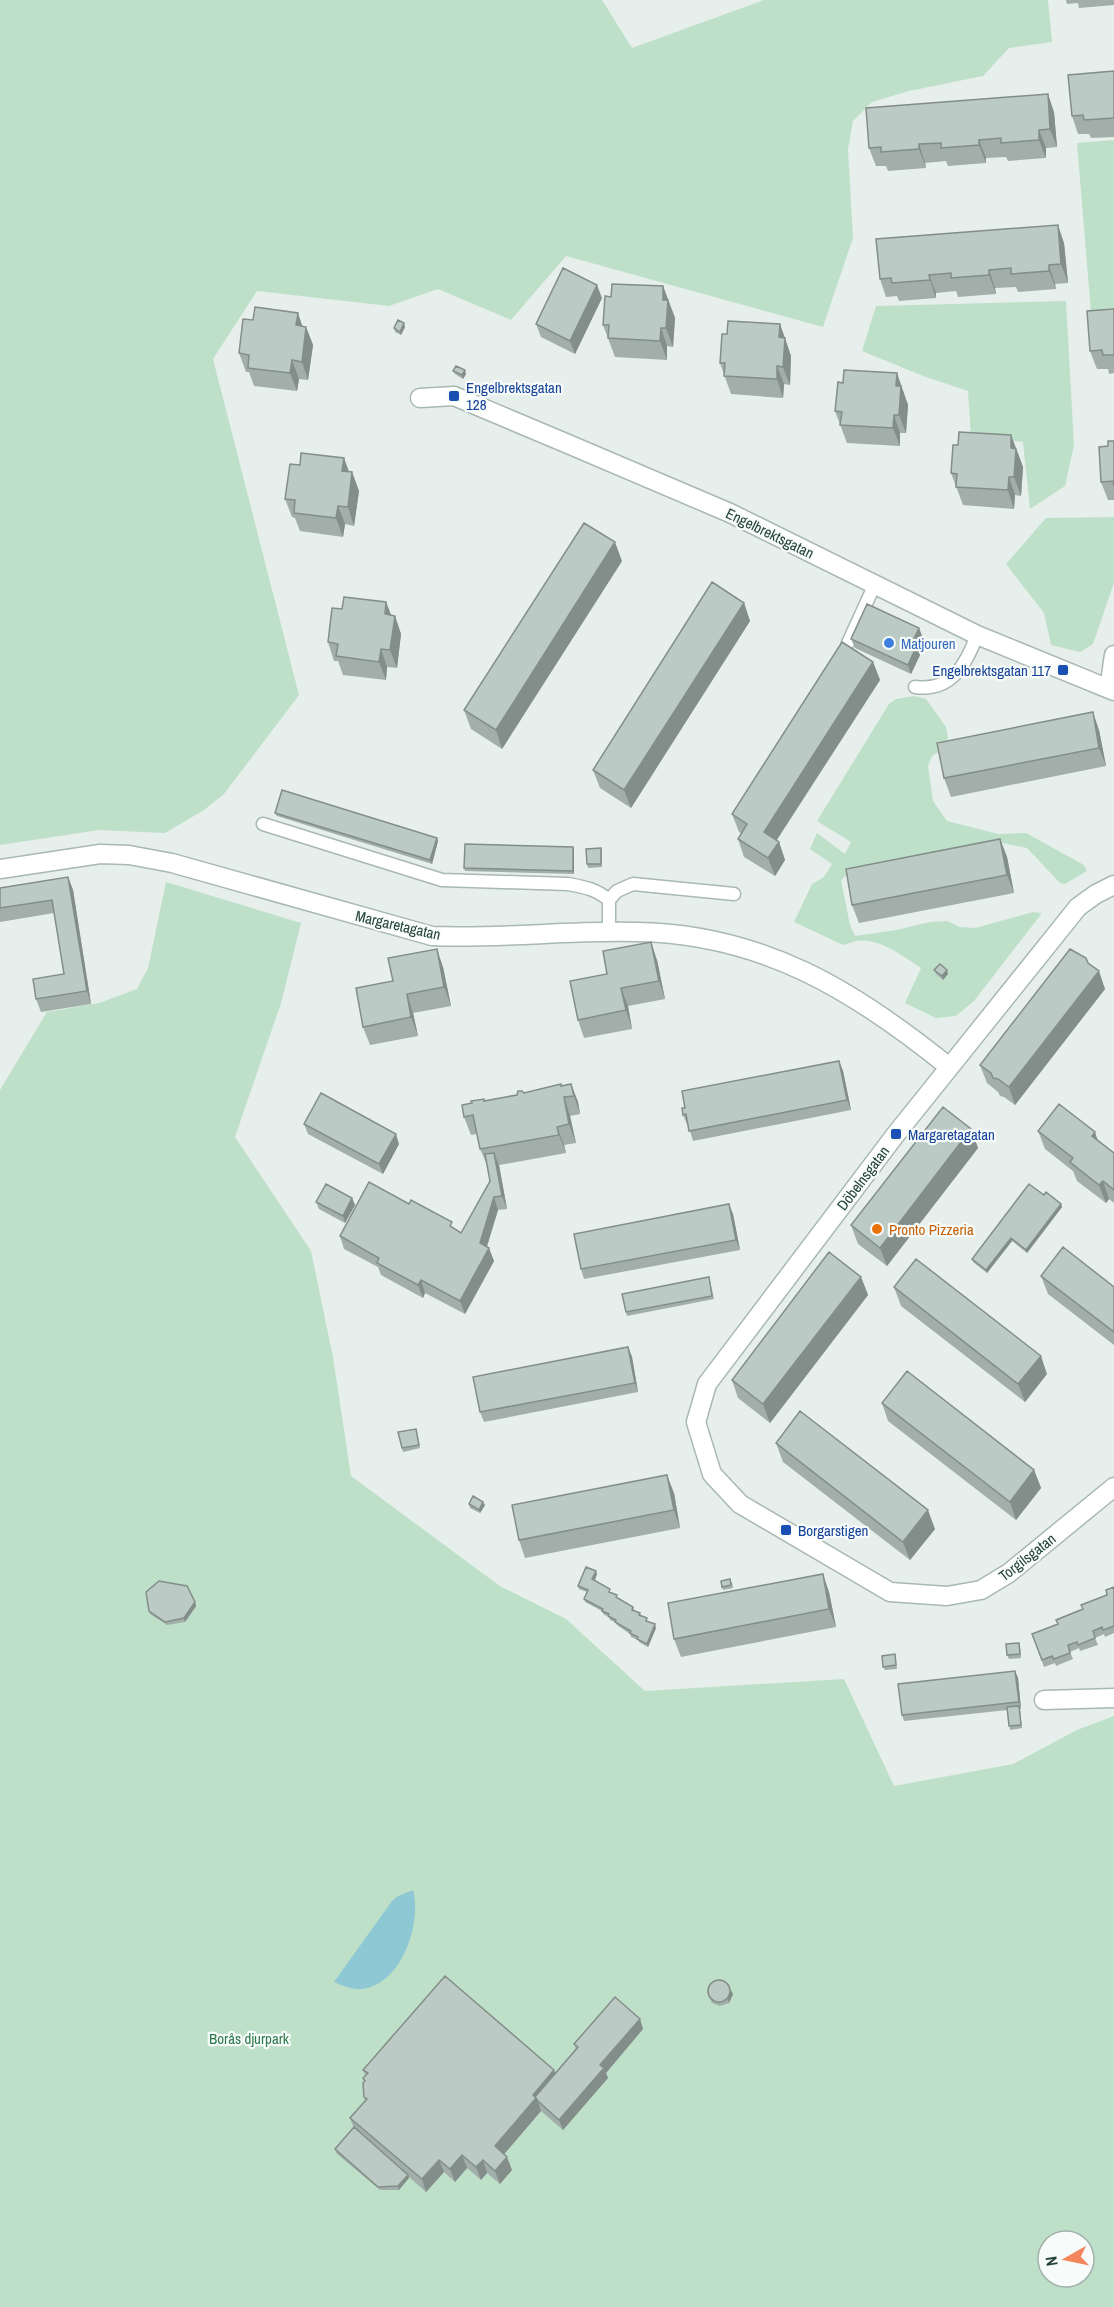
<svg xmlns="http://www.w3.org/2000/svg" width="1114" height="2307" font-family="'Archivo Narrow',sans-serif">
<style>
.green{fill:#bfe0c8;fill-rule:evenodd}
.water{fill:#8ec8d4}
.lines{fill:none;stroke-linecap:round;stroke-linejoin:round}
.lane-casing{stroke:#a8b8b2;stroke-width:15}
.street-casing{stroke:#a8b8b2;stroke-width:21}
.lane{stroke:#fff;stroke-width:12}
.street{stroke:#fff;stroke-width:18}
.wall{fill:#a1aea9}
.shaded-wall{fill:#838d89}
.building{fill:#bbcac4;stroke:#838d89;stroke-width:1.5}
.transit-dot{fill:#1a4fb4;stroke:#f7fbf9;stroke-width:2}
.shop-dot{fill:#3f7fe0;stroke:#f7fbf9;stroke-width:2}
.food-dot{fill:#e8710a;stroke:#f7fbf9;stroke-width:2}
.labels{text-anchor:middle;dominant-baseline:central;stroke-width:4.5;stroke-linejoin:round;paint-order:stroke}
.transit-label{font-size:15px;fill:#164399;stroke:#f7fbf9;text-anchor:start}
.street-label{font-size:15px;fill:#24423a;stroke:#f7fbf9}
.shop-label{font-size:15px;fill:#366cbe;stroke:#f7fbf9;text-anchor:start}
.food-label{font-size:15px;fill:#c56008;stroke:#f7fbf9;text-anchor:start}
.park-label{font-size:15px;fill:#2d7a4c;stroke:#f7fbf9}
</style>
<rect width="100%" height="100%" fill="#e6efeb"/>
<!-- green -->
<path class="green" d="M0,0H602L632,48L764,0H1048L1052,42L1009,48L983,76L909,91L872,102L853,121L848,149L853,238L823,327L566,256L511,320L438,289L389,306L257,291L213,359L299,695L224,794L204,810L165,833L99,830L0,845Z
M1114,140V312L1091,313L1077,143Z
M1066,301L1074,445L1065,486L1030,509L1023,442L971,437L968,391L923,376L862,351L876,306Z
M1114,517V583L1093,644L1080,652L1051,645L1044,613L1006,564L1046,518Z
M914,696L926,699L946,727L948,738L942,750L932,756L928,766L933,801L947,821L998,834L1026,833L1084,865L1087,871L1065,884L1060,883L1027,848L1002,843L976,851L847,875L841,880L850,925L855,936L896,930L930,922L947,921L960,927L975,928L1033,912L1042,913L974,1001L956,1016L936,1018L905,1003L921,968C904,957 879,937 856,941C852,942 847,944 843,945L794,922L812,884L824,877L832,864L810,849L817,833L845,854L851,842L817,821L889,704L896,699Z
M166,882L301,923L281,1003L235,1137L311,1251L333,1357L351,1476L500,1586L566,1619L645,1691L844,1679L894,1786L1013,1764L1077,1730L1114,1716V2307H0V1090L47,1012L99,1003L137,989L148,968ZM1048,2241H1084V2277H1048Z"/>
<!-- water -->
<path class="water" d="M413,1890C422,1923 402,1984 362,1989C353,1990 343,1986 334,1982L392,1901L398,1896Z"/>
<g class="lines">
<defs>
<path id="lane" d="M848,643L875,584
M915,687C951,692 966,665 977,635
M263,824L442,880L568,884C584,887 596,889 609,900V932
M609,900L617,891L633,884L734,894"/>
<path id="street" d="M420,398L454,396L568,444L730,513L977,635L1114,691
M1109,689L1114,655
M0,869L100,854L129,855L172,863L432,936C501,939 569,930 637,932C763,934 855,991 949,1067
M1114,885L1096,894L1078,907L896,1134L707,1384L696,1422L712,1474L740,1504L890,1592L947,1596L981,1590L1009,1573L1114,1487
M1044,1700L1114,1698"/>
</defs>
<!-- lane casing -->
<use href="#lane" class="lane-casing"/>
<!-- street casing -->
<use href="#street" class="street-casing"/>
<!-- lane -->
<use href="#lane" class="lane"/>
<!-- street -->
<use href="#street" class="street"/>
</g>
<!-- wall -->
<path class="wall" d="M1066,0H1114V5L1079,8L1078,3L1067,4Z
M1114,71V137L1091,138L1089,134H1078L1072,116Z
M1054,112L1057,147L1046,148V158L1008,161L1006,157L986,158V163L948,166L946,161L925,163L926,168L888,171L886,166H876L869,148Z
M1064,243L1068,283L1055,284L1056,289L1018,292L1016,287L995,288L996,294L958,297L956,291L936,293V298L899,301L897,296L886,297L880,279Z
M663,286L675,318L673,347L667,346V360L615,357L603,325L611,297Z
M602,298L575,354L541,337L536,324Z
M1114,309V373L1109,374L1108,369H1097L1090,351Z
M780,324L791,356L790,385L784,384L783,398L731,394L720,363L727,334Z
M302,326L306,327L313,345L308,380L299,379L297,391L254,386L249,372H246L239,353Z
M405,327L401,335L395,332L394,328Z
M453,371L466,374L463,379L455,374Z
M903,391L908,405L906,433H900V446L847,443L835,411Z
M1011,435L1023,467L1021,496L1015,495L1014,509L963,505L951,473L958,445Z
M1114,441V500H1108L1101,482L1108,446Z
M349,472H352L359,491L354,526L345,524L343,537L300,531L295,518L292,517L285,499Z
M622,561L502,749L471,729L464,710Z
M386,602L391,615L395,616L401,634L397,668L387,667L386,680L343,675L338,661H334L328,642L342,609Z
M744,603L750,621L631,808L600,788L593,770Z
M923,638L918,649L920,655L911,674L855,648L851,639Z
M873,662L880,680L777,840L779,842L785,860L775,876L744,857L738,839L741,833L739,832L732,814Z
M1099,730L1106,766L951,797L944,778Z
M275,813L438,841L432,864L277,816Z
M1000,839L1007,857L1014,893L859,923L852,905Z
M601,848L602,851V867L588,868L587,864Z
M574,850V874L465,871L464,868Z
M68,877L73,890L91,1004L41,1012L36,999L64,974L54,913L0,922V888Z
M657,960L665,999L628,1006L632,1029L584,1038L578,1020L607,974Z
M1088,963L1105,989L1015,1105L1004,1097L1000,1096L998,1092L987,1083L980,1065Z
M443,967L451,1006L413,1013L418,1036L370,1045L363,1027L393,981Z
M934,970L948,974L943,980L936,974Z
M839,1061L843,1071L851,1110L693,1141L688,1124H687L683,1115Z
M571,1084L578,1102L580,1114L570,1116L576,1143L564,1145L566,1153L499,1165L507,1209L498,1210L487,1247L494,1261L465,1314L425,1293L423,1298L381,1275L378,1267L344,1249L340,1236L455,1229L461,1233L490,1181L488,1167L480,1149L477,1134L471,1135L464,1117L484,1101Z
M304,1124L399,1144L383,1174L308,1134Z
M971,1129L978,1148L887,1266L858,1244L851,1225Z
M1038,1131L1098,1140L1114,1153V1203L1109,1199L1106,1203L1077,1181L1073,1171L1045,1149Z
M1044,1195L1061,1204L1062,1207L1027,1253L1012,1241L987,1273L973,1262L972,1259Z
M352,1198L355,1205L345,1223L319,1209L316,1202Z
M733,1214L740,1250L584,1279L581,1269Z
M1041,1276L1114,1287V1345L1048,1294Z
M861,1277L868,1295L770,1423L738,1398L732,1380Z
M710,1281L714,1299L627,1316L626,1312Z
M894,1287L1047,1374L1025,1402L901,1306Z
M628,1347L632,1357L638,1392L484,1422L480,1412Z
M882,1403L1034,1470L1041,1488L1016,1520L888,1421Z
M416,1429L420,1448L403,1452L402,1448Z
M776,1443L935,1529L910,1560L783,1462Z
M674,1493L680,1528L525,1558L519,1540Z
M469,1504L485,1505L480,1513L470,1508Z
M597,1574L594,1580L618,1598L633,1607L634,1610L640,1613L641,1616L656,1628L648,1647L639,1642L638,1640L631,1637L630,1634L617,1625L615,1622L610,1620L608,1616L604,1615L602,1611L585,1602L584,1599L587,1592L579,1589L578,1586Z
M732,1582L733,1588L723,1590L722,1587Z
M1114,1587V1633L1105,1637L1104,1634L1095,1638L1098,1645L1080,1651L1079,1648L1070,1652L1073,1659L1056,1666L1055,1663L1044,1667L1032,1634L1058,1624L1107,1595Z
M829,1592L836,1627L681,1657L674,1639Z
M195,1602L196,1606L185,1622L167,1625L150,1614L149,1611Z
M1020,1646L1021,1658L1009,1659L1007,1655Z
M895,1654L897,1669L885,1670L883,1667Z
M1015,1671L1018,1678L1021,1709H1020L1022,1728L1010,1730L1008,1710L904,1721L902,1715Z
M707,1991L733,1994L729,2003L720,2006L712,2003Z
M640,2019L643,2029L606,2073L608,2078L563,2130L541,2111L504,2154L512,2170L500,2184L487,2173L481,2180L467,2168L455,2182L444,2172L426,2192L409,2177L399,2190H380L336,2153L335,2149L354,2128L350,2118L365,2100L364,2097V2082L363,2078L366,2076L363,2070L555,2073L576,2049L574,2044Z"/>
<!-- shaded-wall -->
<path class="shaded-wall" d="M1048,94L1054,112L1057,147L1050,129Z
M1039,130L1046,148V158L1039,140Z
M979,140L986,158V163L979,145Z
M919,144L925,163L926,168L919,149Z
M1058,225L1064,243L1068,283L1061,264Z
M1049,265L1055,284L1056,289L1049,271Z
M989,270L995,288L996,294L989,275Z
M929,275L936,293V298L930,280Z
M597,285L602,298L575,354L570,341Z
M663,286L675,318L673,347L666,328L663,300Z
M298,313L304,331L296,325Z
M404,323L405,327L401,335L400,332Z
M780,324L791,356L790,385L783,367L779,337Z
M306,327L313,345L308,380L302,362Z
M661,328L667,346V360L660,341Z
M292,360L299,379L297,391L290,373Z
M777,366L784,384L783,398L777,379Z
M465,370L466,374L463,379L462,375Z
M897,373L908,405L906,433L899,415L896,386Z
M894,415L900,433V446L893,428Z
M1011,435L1023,467L1021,496L1014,477L1011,448Z
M344,458L351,477L342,471Z
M352,472L359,491L354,526L348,507Z
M1009,477L1015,495L1014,509L1008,490Z
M338,506L345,524L343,537L336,518Z
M615,542L622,561L502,749L496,730Z
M386,602L393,620L385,614Z
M744,603L750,621L631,808L624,790Z
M395,616L401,634L397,668L390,650Z
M919,628L923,638L918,649L920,655L911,674L908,665L912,643Z
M381,649L387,667L386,680L379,662Z
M873,662L880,680L770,850L764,832Z
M1093,712L1099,730L1106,766L1099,748Z
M437,838L438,841L432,864L430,860Z
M1000,839L1007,857L1014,893L1007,875Z
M779,842L785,860L775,876L768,858Z
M573,847L574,850V874L573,871Z
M68,877L73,890L91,1004L87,991Z
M651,942L657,960L665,999L659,981Z
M437,949L443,967L451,1006L444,987Z
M947,970L948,974L943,980L942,976Z
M1099,971L1105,989L1015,1105L1009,1087Z
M621,988L628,1006L632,1029L626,1010Z
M407,994L413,1013L418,1036L411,1017Z
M839,1061L843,1071L851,1110L847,1100Z
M571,1084L578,1102L580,1114L574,1096Z
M564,1097L570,1116L576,1143L569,1124Z
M557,1127L564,1145L566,1153L559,1135Z
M971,1129L978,1148L887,1266L880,1248Z
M1095,1132L1101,1150L1092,1136Z
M396,1134L399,1144L383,1174L379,1164Z
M494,1153L499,1165L507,1209L502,1196Z
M1103,1181L1109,1199L1106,1203L1099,1185Z
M494,1197L498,1210L484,1255L480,1243Z
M352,1198L355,1205L345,1223L343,1216Z
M729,1204L733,1214L740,1250L736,1240Z
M1061,1204L1062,1207L1027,1253L1026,1250Z
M1011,1238L1012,1241L987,1273L986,1270Z
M489,1248L494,1261L465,1314L460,1301Z
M861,1277L868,1295L770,1423L763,1404Z
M421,1280L425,1293L423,1298L418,1285Z
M628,1347L632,1357L638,1392L635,1383Z
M1041,1356L1047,1374L1025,1402L1018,1384Z
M1034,1470L1041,1488L1016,1520L1010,1502Z
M667,1475L674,1493L680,1528L674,1510Z
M483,1502L485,1505L480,1513L479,1510Z
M928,1510L935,1529L910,1560L903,1542Z
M596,1571L597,1574L594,1583L592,1579Z
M823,1574L829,1592L836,1627L829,1609Z
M195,1602L196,1606L185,1622L184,1618Z
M655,1624L656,1628L648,1647L647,1644Z
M1015,1671L1018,1678L1021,1709L1019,1702Z
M731,1990L733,1994L729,2003L728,1999Z
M640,2019L643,2029L606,2073L608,2078L563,2130L559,2120L600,2065Z
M554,2070L559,2083L538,2101L541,2111L500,2159L495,2146L533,2095Z
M462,2155L467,2168L455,2182L450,2169Z
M507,2157L512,2170L500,2184L495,2171Z
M439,2160L444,2172L426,2192L422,2179Z
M483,2160L487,2173L481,2180L476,2167Z
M408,2175L409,2178L399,2190L398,2186Z"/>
<!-- building -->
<path class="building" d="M1114,71V118L1084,120L1083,115L1072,116L1068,75Z
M1048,94L1050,129L1039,130V140L1001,143V138L979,140V145L941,148V143L919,144V149L881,152V147L869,148L866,108Z
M1058,225L1061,264L1049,265V271L1011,274V268L989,270V275L951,278V273L929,275L930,280L892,283L891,278L880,279L876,239Z
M563,268L597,285L570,341L536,324Z
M612,284L663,286V300H668L666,328H661L660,341L608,338L609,325H603L605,296L611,297Z
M255,307L298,313L296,325L306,327L302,362L292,360L290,373L248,368L249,355L239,353L243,319L253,320Z
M1114,309V355H1103L1102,350L1090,351L1087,311Z
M398,320L404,323L400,332L394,328Z
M728,321L780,324L779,337L785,338L783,367L777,366V379L724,376L725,363H720L722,334H727Z
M456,366L465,370L462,375L453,371Z
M844,370L897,373L896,386H901L899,415H894L893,428L840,425L842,412L835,411L838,382L843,383Z
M959,432L1011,435V448L1016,449L1014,477H1009L1008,490L956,487L957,474L951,473L953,445H958Z
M1108,441H1114V486L1113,481L1101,482L1099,447L1108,446Z
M301,453L344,458L342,471L352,472L348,507L338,506L336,518L294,513L295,500L285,499L290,464L300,465Z
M584,523L615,542L496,730L464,710Z
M712,582L744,603L624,790L593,770Z
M344,597L386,602L385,614L395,616L390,650L381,649L379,662L336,656L338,644L328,642L332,608L342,609Z
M867,604L919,628L912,643L917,645L908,665L851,639Z
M842,642L873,662L764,832L779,842L768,858L738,839L747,824L732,814Z
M1093,712L1099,748L944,778L937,743Z
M282,790L437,838L430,860L275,813Z
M1000,839L1007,875L852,905L846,869Z
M465,844L573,847V871L464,868Z
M601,848V864H587L586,849Z
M68,877L87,991L36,999L33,979L64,974L52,900L0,908V888Z
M651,942L659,981L621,988L626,1010L578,1020L570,981L607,974L603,951Z
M437,949L444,987L407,994L411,1017L363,1027L356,988L393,981L388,958Z
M1070,949L1086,958L1088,963L1099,971L1009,1087L998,1079L993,1078L991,1073L980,1065Z
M940,964L947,970L942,976L934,970Z
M839,1061L847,1100L689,1131L686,1114L683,1115L682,1108H685L682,1091Z
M561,1084V1086L571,1084L574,1096L564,1097L569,1124L557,1127L559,1135L480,1149L473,1115L464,1117L462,1105L472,1103L471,1101L484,1099V1101L517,1095L518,1091H522L524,1093Z
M321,1093L396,1134L379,1164L304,1124Z
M1059,1104L1095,1132L1092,1136L1114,1153V1190L1103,1181L1099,1185L1070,1162L1073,1158L1038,1131Z
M943,1107L971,1129L880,1248L851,1225Z
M494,1153L502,1196L494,1197L480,1243L489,1248L460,1301L421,1280L418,1285L377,1263L379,1258L340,1236L369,1182L409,1204L411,1200L452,1222L450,1226L461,1233L490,1181L485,1154Z
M326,1184L352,1198L343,1216L316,1202Z
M1029,1184L1044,1195L1046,1192L1061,1204L1026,1250L1011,1238L986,1270L972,1259Z
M729,1204L736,1240L581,1269L574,1234Z
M1063,1247L1114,1287V1332L1041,1276Z
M829,1252L861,1277L763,1404L732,1380Z
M916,1259L1041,1356L1018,1384L894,1287Z
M709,1277L712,1296L626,1312L622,1294Z
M628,1347L635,1383L480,1412L473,1377Z
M907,1371L1034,1470L1010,1502L882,1403Z
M800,1411L928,1510L903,1542L776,1443Z
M416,1429L419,1445L402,1448L398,1432Z
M667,1475L674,1510L519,1540L512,1505Z
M473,1496L483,1502L479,1510L469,1504Z
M586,1567L596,1571L592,1579L610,1589L609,1592L617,1595L616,1597L633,1607L632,1610L640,1613L639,1615L647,1618L646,1621L655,1624L647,1644L637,1639L638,1637L630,1633L631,1631L615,1622L616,1620L608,1616L609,1614L602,1611L603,1609L584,1599L588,1590L578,1586Z
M823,1574L829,1609L674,1639L668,1603Z
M730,1579L731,1585L722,1587L721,1581Z
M159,1581L187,1586L195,1602L184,1618L165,1622L149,1611L146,1592Z
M1114,1587V1626L1103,1630L1102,1627L1093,1631L1095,1638L1078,1645L1077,1642L1068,1645L1070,1653L1054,1659L1052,1656L1042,1660L1032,1634L1058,1624L1056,1620L1083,1609L1081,1605L1107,1595L1106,1590Z
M1019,1643L1020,1654L1007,1655L1006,1644Z
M895,1654L896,1665L883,1667L882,1656Z
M1015,1671L1019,1702L902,1715L898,1684Z
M1019,1706L1021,1725L1009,1726L1007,1707Z
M445,1976L554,2070L533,2095L536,2098L495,2146L507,2157L495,2171L483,2160L476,2167L462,2155L450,2169L439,2160L422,2179L350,2118L367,2099L364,2097L363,2083L365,2081L363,2078L368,2073L363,2070Z
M708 1991a11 11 0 1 1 22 0a11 11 0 1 1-22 0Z
M615,1997L640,2019L600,2065L604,2068L559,2120L538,2101L535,2097L578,2047L574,2044Z
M354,2127L408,2175L398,2186L378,2187L335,2149Z"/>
<!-- markers -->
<g class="transit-dot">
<rect x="448" y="390" width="12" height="12" rx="3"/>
<rect x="1057" y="664" width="12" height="12" rx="3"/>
<rect x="890" y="1128" width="12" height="12" rx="3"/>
<rect x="780" y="1524" width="12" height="12" rx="3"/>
</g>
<circle class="shop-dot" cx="889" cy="643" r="6"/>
<circle class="food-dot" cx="877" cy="1229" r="6"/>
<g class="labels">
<!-- transit labels -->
<g class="transit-label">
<text x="466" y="387">Engelbrektsgatan<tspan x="466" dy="17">128</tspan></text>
<text x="1051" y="670" text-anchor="end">Engelbrektsgatan 117</text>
<text x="908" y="1134">Margaretagatan</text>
<text x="798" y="1530">Borgarstigen</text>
</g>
<!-- street labels -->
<g class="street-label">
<text transform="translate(770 533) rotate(26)">Engelbrektsgatan</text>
<text transform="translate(398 925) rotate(13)">Margaretagatan</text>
<text transform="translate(863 1178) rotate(-53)">Döbelnsgatan</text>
<text transform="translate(1027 1557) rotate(-38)">Torgilsgatan</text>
</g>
<!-- shop labels -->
<g class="shop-label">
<text x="901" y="643">Matjouren</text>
</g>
<!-- food labels -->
<g class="food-label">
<text x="889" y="1229">Pronto Pizzeria</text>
</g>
<!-- park labels -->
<g class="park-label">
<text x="249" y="2038">Borås djurpark</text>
</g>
</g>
<!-- north arrow -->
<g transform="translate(1066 2259) rotate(261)"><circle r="28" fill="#f7fbf9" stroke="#a3b1ad" stroke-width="1.5"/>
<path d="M0-4.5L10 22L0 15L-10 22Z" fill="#f4865e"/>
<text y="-9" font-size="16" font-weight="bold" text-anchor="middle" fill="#24423a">N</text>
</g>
</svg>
